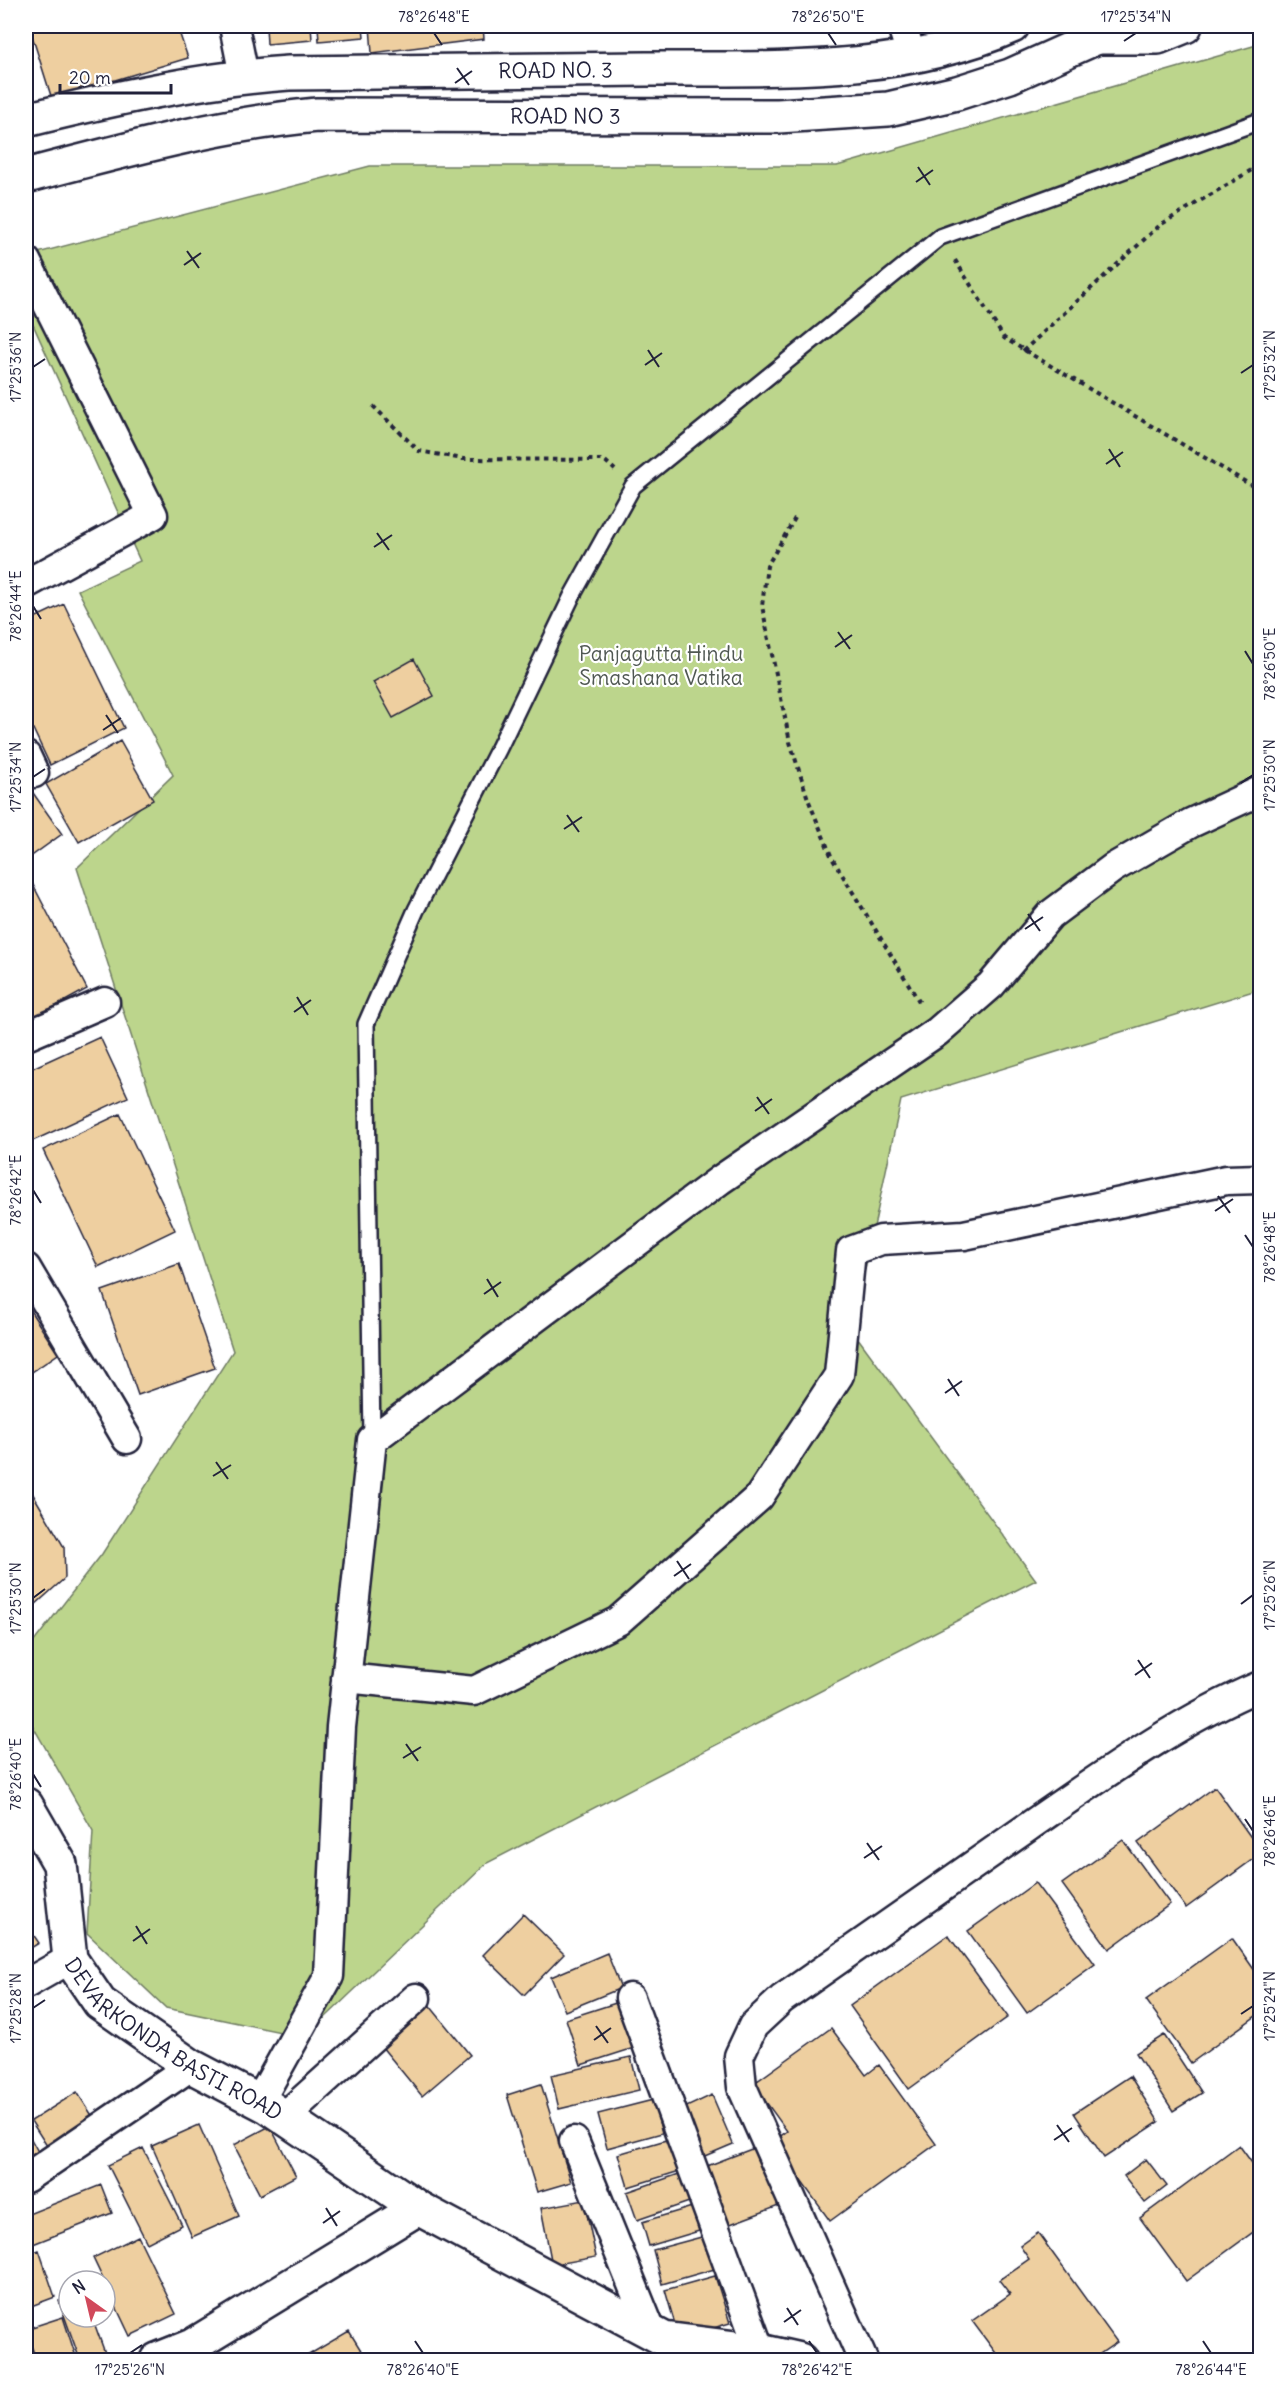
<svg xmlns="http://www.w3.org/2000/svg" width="1286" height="2386" font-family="Delius,sans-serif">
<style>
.green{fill:#bcd58c;stroke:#6f7c64;stroke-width:1.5}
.building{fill:#eecfa0;stroke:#22223b;stroke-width:1.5}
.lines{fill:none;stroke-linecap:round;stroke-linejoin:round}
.service-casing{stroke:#22223b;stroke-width:20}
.minor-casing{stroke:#22223b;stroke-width:33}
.tertiary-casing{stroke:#22223b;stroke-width:38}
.primary-casing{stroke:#22223b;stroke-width:38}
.path{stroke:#22223b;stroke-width:4;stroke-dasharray:4.5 4.5;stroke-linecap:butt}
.service{stroke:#fff;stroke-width:15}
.minor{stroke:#fff;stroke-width:28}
.tertiary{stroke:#fff;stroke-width:33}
.primary{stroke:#fff;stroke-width:33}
.ticks{fill:none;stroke:#22223b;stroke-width:2}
.labels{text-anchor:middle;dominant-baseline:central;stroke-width:4.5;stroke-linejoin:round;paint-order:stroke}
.street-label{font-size:21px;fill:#22223b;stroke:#fff}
.park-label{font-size:21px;fill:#505853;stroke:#fff}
.neatline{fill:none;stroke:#22223b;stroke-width:2}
.ticks-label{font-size:15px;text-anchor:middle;fill:#22223b}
</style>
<rect width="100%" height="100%" fill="#fff"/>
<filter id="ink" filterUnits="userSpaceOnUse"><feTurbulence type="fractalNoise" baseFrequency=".0167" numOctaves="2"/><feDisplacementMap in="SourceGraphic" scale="12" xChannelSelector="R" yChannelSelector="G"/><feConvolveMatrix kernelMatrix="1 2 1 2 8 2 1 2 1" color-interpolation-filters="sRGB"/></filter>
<g filter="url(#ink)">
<!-- green -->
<path class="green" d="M1260,44V989L901,1100L852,1330L1036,1580L487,1863L305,2037L166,2008L87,1933L93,1831L26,1714V1652L102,1554L233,1351L77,868L173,775L78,590L140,561L26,309V256L370,166H837Z"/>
<!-- building -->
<path class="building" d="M29,26H177L188,58L52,99Z
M266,26H311L312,40L267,44Z
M318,26H363L364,37L319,41Z
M370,26H483L484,39L372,53Z
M64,604L124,728L50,765L26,714V622Z
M414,659L434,696L393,718L373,682Z
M120,741L153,800L79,842L46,784Z
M26,783L62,834L26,860Z
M30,879L87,989L36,1017L26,997V882Z
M100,1037L128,1097L26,1144V1071Z
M120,1114L175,1230L98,1267L43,1150Z
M179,1264L215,1368L138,1395L102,1291Z
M26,1304L58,1354L26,1376Z
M31,1491L64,1547L65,1578L26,1613V1494Z
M1215,1787L1260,1850V1854L1186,1908L1138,1843Z
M1123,1840L1170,1904L1109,1949L1062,1884Z
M1035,1883L1095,1964L1027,2013L968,1931Z
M523,1914L564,1954L524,1995L483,1955Z
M26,1924L39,1943L26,1951Z
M948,1935L1008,2017L909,2089L850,2006Z
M1232,1938L1260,1978V2013L1191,2063L1146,2000Z
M607,1953L621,1988L565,2011L551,1977Z
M426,2001L470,2055L422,2096L377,2041Z
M619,2002L634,2048L581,2065L566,2019Z
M831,2028L866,2075L879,2065L936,2144L830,2221L773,2142L787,2131L753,2084Z
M1164,2035L1202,2093L1173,2111L1136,2053Z
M631,2057L639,2090L559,2109L551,2075Z
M1130,2076L1159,2122L1104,2158L1074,2113Z
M541,2084L571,2182L537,2192L507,2095Z
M77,2092L93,2117L47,2146L31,2121Z
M712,2095L733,2144L700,2158L680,2110Z
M653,2100L662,2133L607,2148L598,2114Z
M199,2125L239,2216L192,2237L152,2146Z
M270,2126L296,2176L260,2195L234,2145Z
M26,2130L42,2159L26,2168Z
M673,2138L683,2170L628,2187L618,2154Z
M762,2145L784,2204L725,2226L702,2168Z
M1239,2145L1260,2174V2227L1186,2281L1140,2218Z
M143,2148L182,2225L147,2243L108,2165Z
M1146,2159L1167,2186L1145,2203L1124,2176Z
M682,2173L692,2201L637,2220L627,2192Z
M101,2185L112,2213L33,2244L26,2224V2215Z
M584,2200L596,2257L552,2265L541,2208Z
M692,2207L699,2231L649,2246L642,2222Z
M1038,2233L1117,2342L1091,2360H1001L972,2321L1010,2294L999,2280L1029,2259L1020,2246Z
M709,2235L718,2268L662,2284L653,2250Z
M138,2236L176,2314L130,2336L93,2258Z
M39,2250L55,2297L26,2308V2255Z
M715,2276L730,2323L679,2338L665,2290Z
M69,2298V2317H92L105,2353L80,2360L59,2301Z
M63,2317L77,2360H36L26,2329Z
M349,2331L367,2360H300Z"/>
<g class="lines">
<defs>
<path id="service" d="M372,1440L366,1024L416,910L499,748L572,596L633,486L940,237L1260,121"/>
<path id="minor" d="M234,26L244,76
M902,26L912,57
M26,261L153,515L26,584
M26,756L34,773
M26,1036L105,1002
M26,1268L127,1439
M346,1678L474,1691L618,1621L759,1497L839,1375L851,1251L881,1240L964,1235L1226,1180L1260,1179
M26,1984L70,1959
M630,1998L760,2351
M259,2102L329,1976L341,1727L372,1440L720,1180L937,1032L991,985L1050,915L1113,868L1191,823L1260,791
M284,2117L416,1998
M574,2141L651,2331
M26,2178L191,2066
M863,2360L742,2087L739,2056L753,2026L782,1999C864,1941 946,1884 1028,1827C1102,1776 1177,1721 1260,1686"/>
<g id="tertiary">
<path id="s1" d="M26,1805L60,1864L70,1959L100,2003L191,2066L269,2107L418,2208L664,2339L760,2351L800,2360"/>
<path d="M157,2360L192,2346L418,2208"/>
</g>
<g id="primary">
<path d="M1098,37H1158L1185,26"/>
<path id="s2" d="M26,120C111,99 200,79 289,73C408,71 527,70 646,69C769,68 898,76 1012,26"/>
<path id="s3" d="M26,176C122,151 218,124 317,115L778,116L888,109L957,93L1010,76L1122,26"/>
</g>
</defs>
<!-- service casing -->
<use href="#service" class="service-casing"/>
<!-- minor casing -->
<use href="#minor" class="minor-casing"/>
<!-- tertiary casing -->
<use href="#tertiary" class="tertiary-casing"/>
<!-- primary casing -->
<use href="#primary" class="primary-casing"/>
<!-- path -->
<path class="path" d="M955,260L1004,338L1259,490
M1023,351L1160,225L1260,165
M373,406L419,451L463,459L604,460L615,470
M795,518L767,566L762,606L790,742L808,799L832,858L920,1003"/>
<!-- service -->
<use href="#service" class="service"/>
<!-- minor -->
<use href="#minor" class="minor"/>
<!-- tertiary -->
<use href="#tertiary" class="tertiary"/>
<!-- primary -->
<use href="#primary" class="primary"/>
</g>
</g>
<!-- ticks -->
<path class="ticks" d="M434,33L442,45M828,33L836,45M1124,41L1136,33M457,68L469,85M455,83L472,71M918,167L930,185M916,182L933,170M187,251L199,268M184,265L201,253M648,350L659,367M645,365L662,353M33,367L45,359M1241,373L1253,365M1109,449L1120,467M1106,464L1123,452M377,533L389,550M374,547L392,535M33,606L41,619M838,632L850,649M835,647L852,635M1245,651L1253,664M106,715L118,733M103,730L121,718M33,777L45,769M1241,783L1253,775M567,815L579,832M564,829L582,817M1028,914L1040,931M1025,929L1043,917M297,997L308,1015M294,1012L311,1000M757,1097L769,1114M755,1111L772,1099M33,1190L41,1203M1218,1196L1230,1213M1215,1211L1233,1199M1245,1235L1253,1247M487,1279L498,1297M484,1294L501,1282M948,1379L959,1396M945,1393L962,1381M216,1462L228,1479M213,1476L231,1465M677,1561L689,1579M674,1576L691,1564M33,1598L45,1589M1241,1604L1253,1595M1138,1660L1150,1678M1135,1675L1152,1663M406,1744L418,1761M403,1758L421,1747M33,1774L41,1787M1245,1819L1253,1831M867,1843L879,1860M864,1858L882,1846M136,1926L147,1944M133,1941L150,1929M33,2008L45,2000M1241,2014L1253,2006M596,2026L608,2043M594,2040L611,2028M1057,2125L1069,2142M1054,2140L1072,2128M326,2208L337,2226M323,2223L340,2211M787,2308L798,2325M784,2322L801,2310M415,2341L423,2353M809,2341L817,2353M1203,2341L1211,2353M130,2353L142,2345"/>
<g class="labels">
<!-- street labels -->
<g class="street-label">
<text stroke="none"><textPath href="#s2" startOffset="534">ROAD NO. 3</textPath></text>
<text stroke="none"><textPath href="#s3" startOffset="546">ROAD NO 3</textPath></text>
<text stroke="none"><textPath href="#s1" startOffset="297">DEVARKONDA BASTI ROAD</textPath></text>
</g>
<!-- park labels -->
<g class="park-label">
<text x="661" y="653">Panjagutta Hindu<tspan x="661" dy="24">Smashana Vatika</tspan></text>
</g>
</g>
<!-- margin -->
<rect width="1286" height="2386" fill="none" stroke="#fff" stroke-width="66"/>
<!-- north arrow -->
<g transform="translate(87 2299) rotate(326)"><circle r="28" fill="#ffffff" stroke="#a7a7b1" stroke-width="1.5"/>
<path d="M0-4.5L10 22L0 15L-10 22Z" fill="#d1495b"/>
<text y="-9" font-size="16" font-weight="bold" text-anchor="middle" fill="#22223b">N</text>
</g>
<!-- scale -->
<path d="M60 84v9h111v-9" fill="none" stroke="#22223b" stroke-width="3"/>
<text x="69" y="84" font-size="18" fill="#22223b" stroke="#ffffff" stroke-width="4.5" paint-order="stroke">20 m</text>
<rect x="33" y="33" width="1220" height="2320" class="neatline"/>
<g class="ticks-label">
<text x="434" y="22">78°26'48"E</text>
<text x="828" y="22">78°26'50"E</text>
<text x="1136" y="22">17°25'34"N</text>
<text transform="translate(1270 365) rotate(-90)" y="5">17°25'32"N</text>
<text transform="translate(16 367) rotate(-90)" y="5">17°25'36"N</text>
<text transform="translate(16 606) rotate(-90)" y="5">78°26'44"E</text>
<text transform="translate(1270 664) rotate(-90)" y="5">78°26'50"E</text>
<text transform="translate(1270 775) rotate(-90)" y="5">17°25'30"N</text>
<text transform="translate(16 777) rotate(-90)" y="5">17°25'34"N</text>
<text transform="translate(16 1190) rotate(-90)" y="5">78°26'42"E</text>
<text transform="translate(1270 1247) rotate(-90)" y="5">78°26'48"E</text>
<text transform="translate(1270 1595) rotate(-90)" y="5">17°25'26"N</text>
<text transform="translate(16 1598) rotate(-90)" y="5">17°25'30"N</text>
<text transform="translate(16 1774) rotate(-90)" y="5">78°26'40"E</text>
<text transform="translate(1270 1831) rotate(-90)" y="5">78°26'46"E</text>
<text transform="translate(1270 2006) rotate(-90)" y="5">17°25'24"N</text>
<text transform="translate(16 2008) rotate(-90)" y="5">17°25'28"N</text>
<text x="130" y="2375">17°25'26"N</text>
<text x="423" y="2375">78°26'40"E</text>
<text x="817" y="2375">78°26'42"E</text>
<text x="1211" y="2375">78°26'44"E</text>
</g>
</svg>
